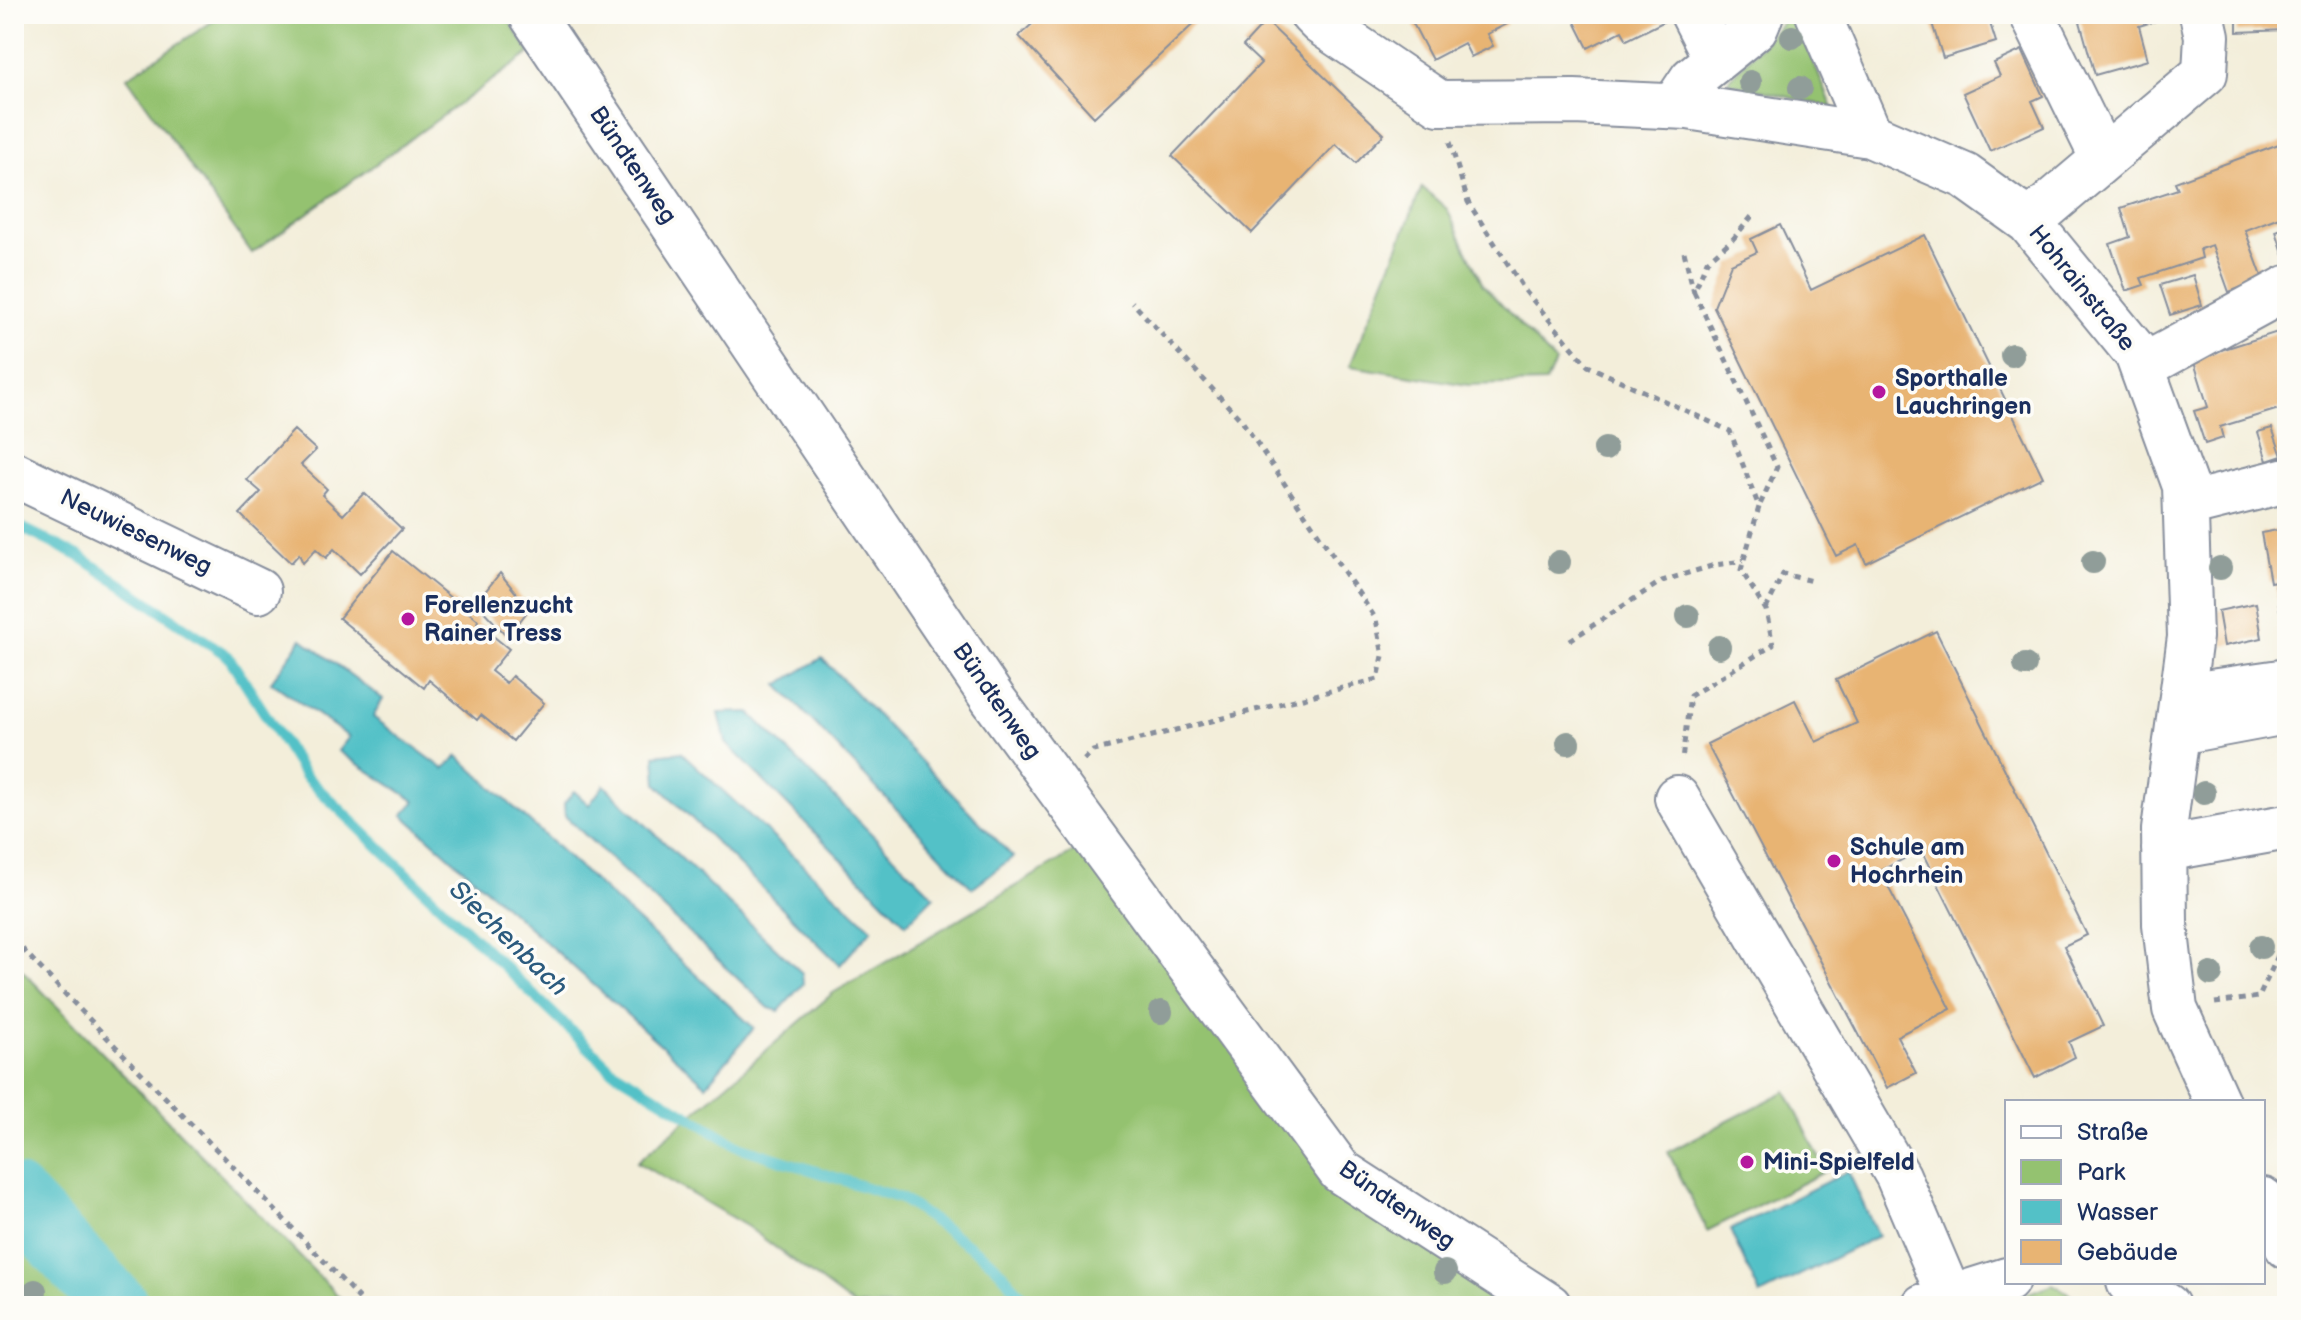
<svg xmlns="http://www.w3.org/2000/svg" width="2301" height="1320" font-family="'Balsamiq Sans',sans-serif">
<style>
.green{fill:#94c270;stroke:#587867;stroke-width:2}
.water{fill:#53c1c7;stroke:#377892;stroke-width:2}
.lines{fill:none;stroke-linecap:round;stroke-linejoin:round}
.stream{stroke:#53c1c7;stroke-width:11}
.river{stroke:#53c1c7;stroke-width:64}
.building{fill:#e8b473}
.minor-casing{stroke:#878e9c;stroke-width:48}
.path{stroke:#878e9c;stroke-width:5;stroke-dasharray:6 6;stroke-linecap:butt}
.minor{stroke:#fff;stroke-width:44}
.tree{fill:#909d99}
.poi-dot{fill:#b5179e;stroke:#fdfcf7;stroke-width:3}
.labels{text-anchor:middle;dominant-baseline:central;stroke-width:7;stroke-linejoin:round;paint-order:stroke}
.street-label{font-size:24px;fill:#1b2f5e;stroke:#fdfcf7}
.poi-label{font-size:24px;font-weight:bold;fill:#1b2f5e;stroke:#fdfcf7;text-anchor:start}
.water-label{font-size:26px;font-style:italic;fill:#2c5b7e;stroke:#fdfcf7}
</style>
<rect width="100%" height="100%" fill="#fdfcf7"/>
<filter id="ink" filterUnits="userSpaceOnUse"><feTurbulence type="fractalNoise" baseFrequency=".0125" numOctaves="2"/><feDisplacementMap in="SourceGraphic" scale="16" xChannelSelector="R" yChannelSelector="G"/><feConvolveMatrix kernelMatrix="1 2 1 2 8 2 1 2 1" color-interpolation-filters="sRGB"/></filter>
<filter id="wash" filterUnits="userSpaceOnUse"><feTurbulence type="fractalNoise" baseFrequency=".006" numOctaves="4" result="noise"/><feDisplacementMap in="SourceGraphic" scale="32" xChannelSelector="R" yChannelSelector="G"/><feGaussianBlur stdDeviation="1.8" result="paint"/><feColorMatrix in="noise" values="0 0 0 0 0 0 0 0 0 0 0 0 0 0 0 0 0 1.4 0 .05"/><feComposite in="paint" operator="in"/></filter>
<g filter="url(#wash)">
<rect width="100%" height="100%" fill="#f3eeda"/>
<!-- green -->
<path class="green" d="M224,14H505L530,53L252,253L127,77Z
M1790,14H1793L1833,108L1727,82Z
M1422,187L1447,209L1483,285L1555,362L1546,383L1468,385L1350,366Z
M1084,846L1335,1187L1513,1306H854L748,1227L637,1162L833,993Z
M14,962L348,1306H14Z
M1786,1091L1826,1171L1707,1231L1668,1152Z
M2053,1284L2090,1306H1993Z"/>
<!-- water -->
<path class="water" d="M302,639L383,699L373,717L444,769L458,756L754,1028L706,1085L403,815L415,801L338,751L349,737L271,682Z
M822,658L1013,857L972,888L778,685Z
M749,712L934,896L906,924L726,743L719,713Z
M681,752L872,929L840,965L657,784L655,755Z
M604,785L802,973L803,984L779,1011L769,1008L565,816L564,804L574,791L589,805Z
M1848,1171L1878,1236L1760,1295L1730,1230Z"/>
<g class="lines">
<!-- stream -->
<path class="stream" d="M14,524L79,556L228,656L305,776L611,1069L740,1147L902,1199L992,1262L1031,1306"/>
<!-- river -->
<path class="river" d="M14,1197L117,1306"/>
</g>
<g id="blocks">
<!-- building -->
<path class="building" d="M1043,14H1204L1094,117L1019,36Z
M1408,14H1501L1507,24L1487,34L1493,46L1471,57L1464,43L1432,60Z
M1571,14H1659L1663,22L1627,40L1622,31L1588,48Z
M1919,14H1987L1996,42L1943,58L1931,20L1922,23Z
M2092,14H2158L2159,20L2139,26L2148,60L2095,75L2079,18Z
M2237,14H2284L2285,30L2237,32Z
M1266,21L1384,134L1356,163L1336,144L1252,233L1172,156L1261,63L1243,46Z
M2022,50L2043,96L2032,101L2044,127L1990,151L1963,93L2000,76L1994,63Z
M2287,141V214L2245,230L2263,279L2229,292L2212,245L2200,249L2202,258L2141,278L2144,285L2126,291L2110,244L2130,237L2121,208L2178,189L2175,182Z
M1780,225L1811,290L1925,235L2043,477L1866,563L1858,545L1836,556L1714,307L1731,264L1757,252L1751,239Z
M2287,227V262H2286L2276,231Z
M2193,275L2202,305L2170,315L2160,285Z
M2287,329V398L2280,400L2282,408L2220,427L2223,438L2205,444L2194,411L2208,407L2193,359Z
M2272,428L2282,456L2267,461L2258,432Z
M294,430L316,450L301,465L327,489L322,495L343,515L364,493L402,529L360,574L334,549L326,558L316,549L303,563L299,554L291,563L240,514L261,492L247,480Z
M2287,498V579L2270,582L2261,533L2283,529L2277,500Z
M393,551L478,620L477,623L509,649L491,671L506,683L512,676L544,703L513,741L481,715L477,720L429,680L424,688L339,618Z
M500,573L529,609L508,637L476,603Z
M2287,581V640H2285L2275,583Z
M2256,603L2262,638L2224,646L2218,611Z
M1936,631L2087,935L2064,946L2103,1026L2069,1042L2075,1057L2035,1078L1921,850L1880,871L1951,1009L1897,1036L1916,1073L1887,1088L1707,744L1795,700L1816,742L1857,723L1836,680Z"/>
</g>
</g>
<g filter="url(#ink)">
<use href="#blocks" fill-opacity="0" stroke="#878e9c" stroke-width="2"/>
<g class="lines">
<defs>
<path id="minor" d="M531,14L993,699L1340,1171L1549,1306
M1312,14L1321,23L1439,103L1574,102L1688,107L1870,135L1965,176L2029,222L2137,354L2185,486L2190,637L2164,830L2165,924L2175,1009L2217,1102
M1693,14L1716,59
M1818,14L1870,135
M2032,14L2103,159
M1674,106L1692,79L1755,28L1761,14
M2029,222L2205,73L2207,36L2202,14
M2142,367L2287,288
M14,474L258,591
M2187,505L2287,480
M2183,696L2287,681
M2178,732L2280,713
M1677,798L1898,1176L1950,1298
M2164,849L2287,827
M2263,1200L2287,1246
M2129,1282L2167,1306
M1924,1306L2007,1280"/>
</defs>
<!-- minor casing -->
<use href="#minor" class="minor-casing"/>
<!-- path -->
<path class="path" d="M1450,142L1468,202L1526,292L1588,366L1730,431L1759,507L1741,570L1766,610L1773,645L1690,696L1682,760
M1684,252L1694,292L1707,261L1733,239L1753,215
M1694,292L1777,467L1759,507
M1766,609L1783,574L1812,581
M1570,640L1662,581L1715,565L1743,561
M1084,760L1093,751L1378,679L1383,656L1376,619L1242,421L1132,302
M14,940C130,1064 251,1182 366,1306
M2215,1003L2259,997L2281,949L2287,948"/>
<!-- minor -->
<use href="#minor" class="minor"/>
</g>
<!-- trees -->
<g class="tree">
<circle cx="1792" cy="37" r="12"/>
<circle cx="1750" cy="82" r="12"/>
<circle cx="1800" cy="88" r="12"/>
<circle cx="2012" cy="355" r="12"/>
<circle cx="1605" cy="449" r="12"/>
<circle cx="1559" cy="562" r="12"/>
<circle cx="2093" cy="562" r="12"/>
<circle cx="2220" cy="568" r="12"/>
<circle cx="1688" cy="616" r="12"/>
<circle cx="1719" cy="647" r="12"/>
<circle cx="2025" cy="665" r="12"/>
<circle cx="1568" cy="743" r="12"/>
<circle cx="2204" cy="793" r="12"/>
<circle cx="2261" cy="947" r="12"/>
<circle cx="2211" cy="974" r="12"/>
<circle cx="1161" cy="1012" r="12"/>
<circle cx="1445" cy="1272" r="12"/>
<circle cx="35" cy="1291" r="12"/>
</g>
</g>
<!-- markers -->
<g class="poi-dot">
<circle cx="1879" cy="392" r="8"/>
<circle cx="408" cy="619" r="8"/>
<circle cx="1834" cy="861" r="8"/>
<circle cx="1747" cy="1162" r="8"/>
</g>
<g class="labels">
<!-- street labels -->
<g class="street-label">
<text transform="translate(633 165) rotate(56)">Bündtenweg</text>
<text transform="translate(2082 288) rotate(51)">Hohrainstraße</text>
<text transform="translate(136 532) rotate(26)">Neuwiesenweg</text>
<text transform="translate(997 701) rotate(55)">Bündtenweg</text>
<text transform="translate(1397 1205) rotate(35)">Bündtenweg</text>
</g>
<!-- poi labels -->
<g class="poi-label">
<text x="1895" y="378">Sporthalle<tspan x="1895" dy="28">Lauchringen</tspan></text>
<text x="424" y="605">Forellenzucht<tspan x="424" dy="28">Rainer Tress</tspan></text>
<text x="1850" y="847">Schule am<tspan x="1850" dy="28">Hochrhein</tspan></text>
<text x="1763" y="1162">Mini-Spielfeld</text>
</g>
<!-- water labels -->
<g class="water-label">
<text transform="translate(508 939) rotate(44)">Siechenbach</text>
</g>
</g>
<!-- margin -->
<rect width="2301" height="1320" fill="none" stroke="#fdfcf7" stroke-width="48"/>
<!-- legend -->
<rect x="2005" y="1100" width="260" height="184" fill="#fdfcf7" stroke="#a3aaba" stroke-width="2"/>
<rect x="2021" y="1126" width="40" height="12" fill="#ffffff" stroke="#a3aaba" stroke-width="2"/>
<text x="2077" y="1140" font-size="24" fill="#1b2f5e">Straße</text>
<rect x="2021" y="1160" width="40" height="24" fill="#94c270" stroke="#a3aaba" stroke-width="2"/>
<text x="2077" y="1180" font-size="24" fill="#1b2f5e">Park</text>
<rect x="2021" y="1200" width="40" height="24" fill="#53c1c7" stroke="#a3aaba" stroke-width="2"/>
<text x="2077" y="1220" font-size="24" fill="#1b2f5e">Wasser</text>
<rect x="2021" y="1240" width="40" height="24" fill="#e8b473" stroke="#a3aaba" stroke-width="2"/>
<text x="2077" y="1260" font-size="24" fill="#1b2f5e">Gebäude</text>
</svg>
